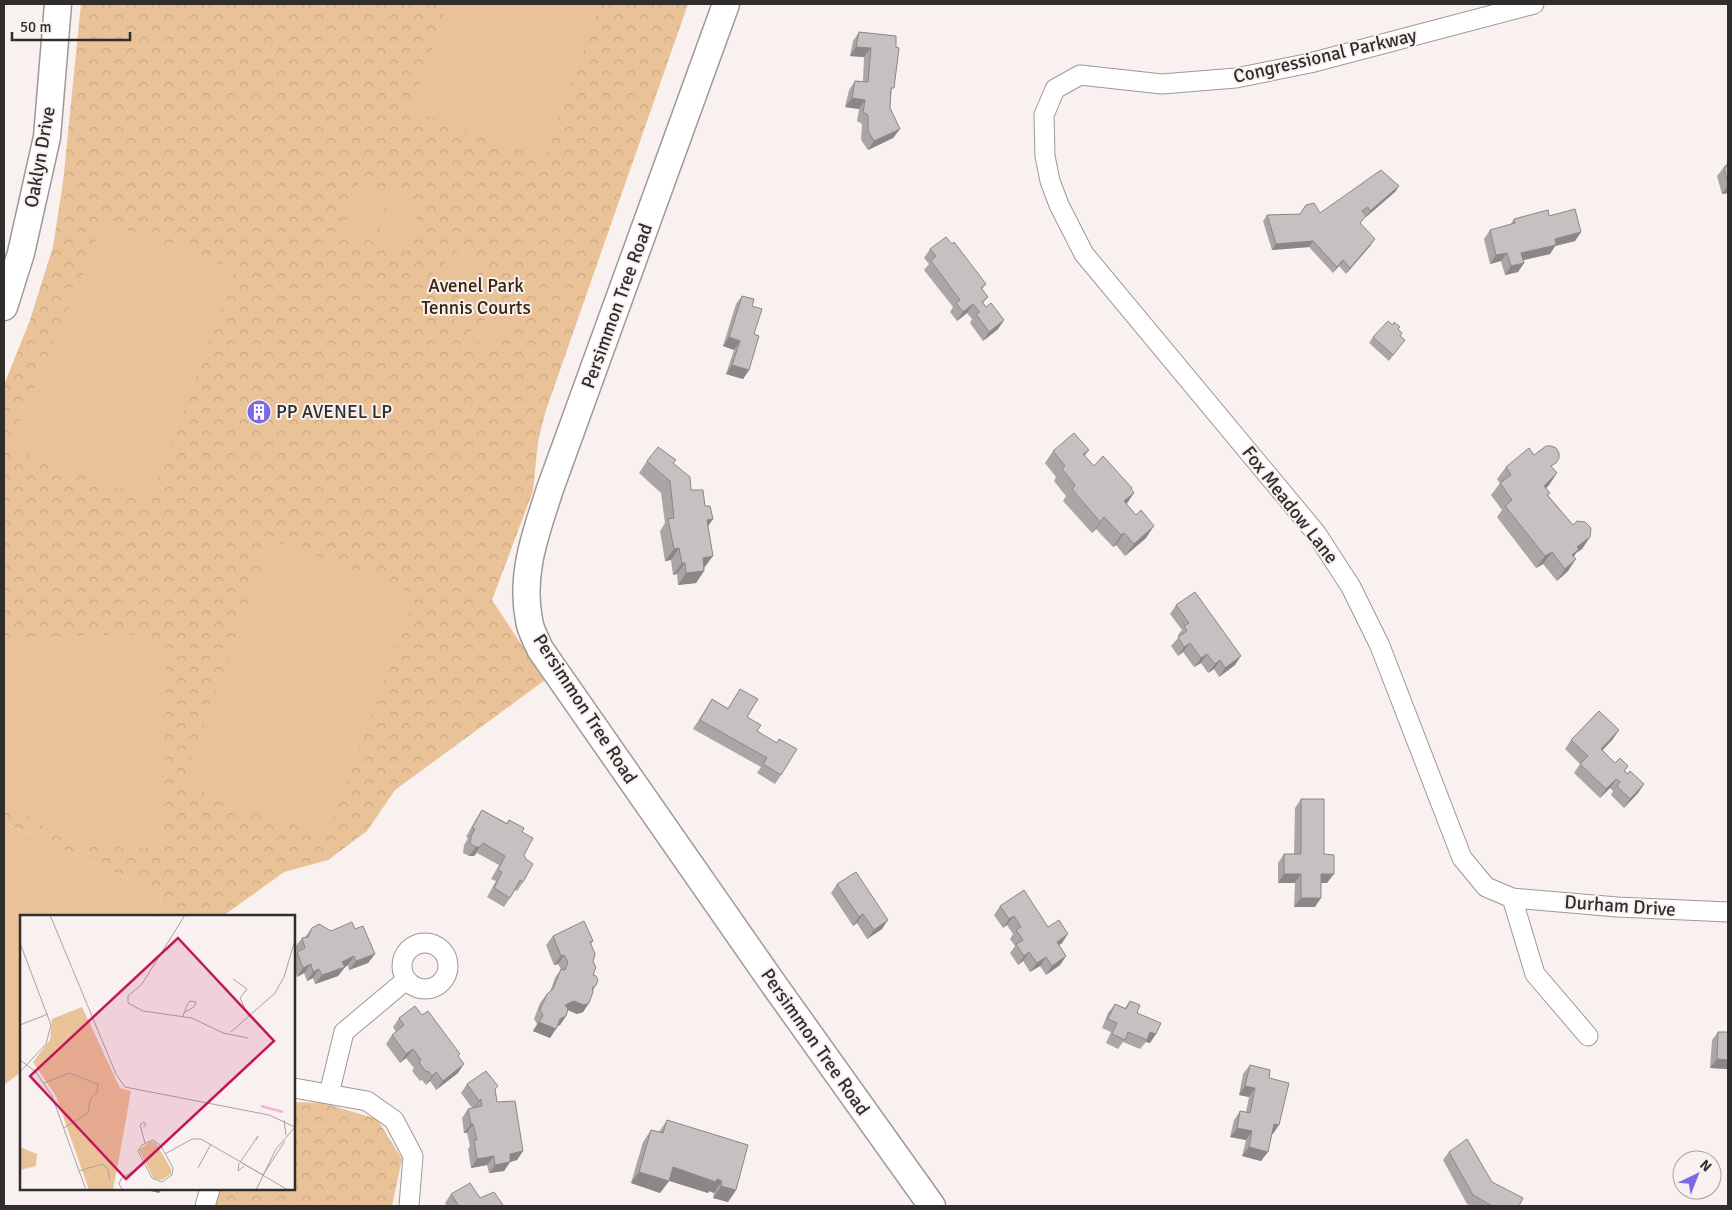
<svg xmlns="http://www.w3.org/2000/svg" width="1732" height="1210" font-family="Signika,sans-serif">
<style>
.park{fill:url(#park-crowns)}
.garden{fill:#eac297}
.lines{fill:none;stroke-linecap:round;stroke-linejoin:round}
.street-casing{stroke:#9e9897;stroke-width:21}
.secondary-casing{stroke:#9e9897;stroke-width:29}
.street{stroke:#fff;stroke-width:19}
.secondary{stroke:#fff;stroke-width:26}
.wall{fill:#aba5a6}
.shaded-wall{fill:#8b8687}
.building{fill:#c7c0c1;stroke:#8b8687}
.labels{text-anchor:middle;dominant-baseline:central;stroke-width:4;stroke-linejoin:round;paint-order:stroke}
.street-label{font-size:19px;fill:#302e2d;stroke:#f8f1f0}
.park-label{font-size:19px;fill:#3a250d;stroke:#f8f1f0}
.poi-label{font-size:19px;fill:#302e2d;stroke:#f8f1f0;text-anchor:start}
.inset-river{fill:none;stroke:#f6b2d4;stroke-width:2.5}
.inset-road{fill:none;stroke:#a8a3a2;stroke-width:1}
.view{fill:#c2185b;fill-opacity:0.15;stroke:#c2185b;stroke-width:2.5}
.inset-edge{fill:none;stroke:#302e2d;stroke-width:2.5}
</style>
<defs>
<pattern id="park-crowns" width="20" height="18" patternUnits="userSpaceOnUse" patternTransform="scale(1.25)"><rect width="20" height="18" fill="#eac297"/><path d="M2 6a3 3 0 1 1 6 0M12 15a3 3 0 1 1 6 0" fill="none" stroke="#c9a782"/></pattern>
</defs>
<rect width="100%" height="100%" fill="#f8f1f0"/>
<!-- park -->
<path class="park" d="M81,4H688L545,413L538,442L533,491L492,600L545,680L395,790L367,831L328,860L284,872L223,916H159L162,894L4,823V385L30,320L53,247L63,182Z
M294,1102L323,1103L377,1119L402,1159L392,1206H214L218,1189H294Z"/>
<!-- garden -->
<path class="garden" d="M448,4H600L544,159L410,109Z
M359,182L390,191L374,242L343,232Z
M391,192L422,201L407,252L376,243Z
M105,222L236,270L151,500L9,447Z
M464,245L482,265L440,303L422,284Z
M487,270L505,290L464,328L445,309Z
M511,295L529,314L488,353L469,333Z
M271,540L416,594L327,837L182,784Z
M147,634L166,651L164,848L104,847L60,837L10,805L4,798V638Z
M4,823L162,894L159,916H21V1072L4,1085Z"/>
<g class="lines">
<defs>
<path id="street" d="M1534,4L1310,63L1236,78L1162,84L1080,75L1055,89L1044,115L1045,156L1050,181L1059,205L1084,254L1316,533L1351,587L1380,646L1462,858L1486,887L1512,898L1535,974L1588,1036
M1512,898L1617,907L1728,912
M402 966a23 23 0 1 1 46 0a23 23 0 1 1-46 0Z
M294,1088L367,1101L394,1120L413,1156L409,1206
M329,1094L344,1032L406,980
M205,1206L210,1189"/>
<path id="secondary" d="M726,4L550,489C536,533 520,573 529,620C530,630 536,639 540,649L772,982L932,1206
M4,307L21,253L47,137L58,4"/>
</defs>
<!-- street casing -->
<use href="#street" class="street-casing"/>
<!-- secondary casing -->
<use href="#secondary" class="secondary-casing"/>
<!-- street -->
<use href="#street" class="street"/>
<!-- secondary -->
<use href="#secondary" class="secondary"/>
</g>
<!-- wall -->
<path class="wall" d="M859,32L896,36L890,108L900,129L893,138L868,150L861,140L862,124L857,121L859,109L845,107L849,90L855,81H863L864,57L850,56L853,41Z
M1728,162V193L1722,194L1717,176Z
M1399,186L1395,192L1366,217L1364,213H1363L1360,223L1371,245L1346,274L1339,266L1333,273L1309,247L1272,250L1263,221L1267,215L1320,213Z
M1549,216L1581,232L1575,241L1555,246L1550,254L1523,260L1524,263L1518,272L1505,275L1501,261L1490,264L1484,239L1490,230L1510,225L1514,219Z
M930,249L986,284L982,289L988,297L983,303L986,307L1004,320L998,329L983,341L970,323L972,319L967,313L957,321L950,312L953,307L924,270L929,264L924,258Z
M742,296L752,306L754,334L749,370L743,379L726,374L734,350L723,346L736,304Z
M1393,325L1400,327L1398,329L1400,337V346L1389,361L1369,343L1373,337Z
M257,405L264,416L260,417L256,416L254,412Z
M1089,450L1085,456L1094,466L1131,490L1126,504L1146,538L1125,556L1116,545L1113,547L1096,529L1092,533L1063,501L1066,496L1054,481L1056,477L1045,463L1053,451Z
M676,460L673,463L691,490L708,526L704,571L696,583L678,585L677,574L673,575L671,560L665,561L660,531L665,523L661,493L639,473L647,461Z
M1506,467L1553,468L1549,485L1546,488L1550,493L1548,495L1573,525L1590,537L1582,549L1576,553L1574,557L1568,571L1557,581L1543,564L1536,568L1497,517L1502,510L1491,495L1500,483L1497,479Z
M1176,605L1235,665L1219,677L1214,669L1208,673L1201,663L1194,667L1183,652L1178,656L1171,646L1179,637L1178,635L1182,630L1170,614Z
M740,689L747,717L757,731L781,775L775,784L757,773L761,767L693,729L712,699L728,708Z
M1613,739L1602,751L1628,774L1644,784L1638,793L1624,808L1611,795L1613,791L1610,788L1600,798L1574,773L1580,764L1565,749L1571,740Z
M1301,799L1324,854L1327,883H1321L1315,907H1294L1295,883H1278V863L1284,854H1294L1295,808Z
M482,810L507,823L509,820L522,832L524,855L523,882L517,891L515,890L504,907L487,897L496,881L491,879L499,865L477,853L474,856H469L463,853L464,845L468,838L466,837L476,819Z
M837,884L882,929L867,939L857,923L853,926L831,893Z
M1000,906L1048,927L1062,943L1059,945L1066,956L1060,965L1046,975L1040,966L1030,972L1023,961L1018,965L1010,953L1015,946L1010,939L1013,934L1007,925L1003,928L994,915Z
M312,928L331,931L355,929L375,954L368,963L349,970L348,965L345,967L338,976L315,984L313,978L307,981L304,973L297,977L294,968V956L297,952L295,947L302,938L305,937Z
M553,936L593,941L591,944L593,962V975L596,985L593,991L589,1003L583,1012L577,1014L568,1010L566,1016L560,1025L557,1026L550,1038L533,1031L537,1024L534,1019L540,1003L547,994L550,992L555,978L561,969L558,964L554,965L546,945Z
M1130,1001L1137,1013L1150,1043L1146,1042L1140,1049L1123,1042L1118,1049L1106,1043L1111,1032L1102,1028L1108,1013L1115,1004L1125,1008Z
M422,1015L459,1057L458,1073L436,1090L430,1081L426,1085L422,1080L420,1081L412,1071L414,1068L406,1058L400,1063L386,1044L392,1035L396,1032L393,1027L399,1018Z
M1718,1032H1728V1069L1710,1068L1712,1040Z
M1250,1065L1269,1078L1273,1134H1272L1261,1161L1242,1156L1246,1140L1230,1137L1234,1120L1240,1111L1246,1112L1249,1097L1239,1095L1243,1074Z
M467,1084L495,1090L497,1102L523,1151L517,1160L510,1162L504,1171L489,1173L487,1165L471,1168L468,1149L470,1146L467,1133H464L462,1118L468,1109L472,1108L461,1093Z
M667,1120L736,1190L728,1202L713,1198L714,1193L709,1191L708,1193L669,1181L660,1193L631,1183L643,1142L651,1130L659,1132Z
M1449,1152L1492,1182L1519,1206H1471L1467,1204L1443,1160Z
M451,1194L480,1198L503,1205L502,1206H447L445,1203Z"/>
<!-- shaded-wall -->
<path class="shaded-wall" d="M856,47L871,48L864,57L850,56Z
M852,98L865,100L859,109L845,107Z
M900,129L893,138L868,150L874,141Z
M1728,185V193L1722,194Z
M1399,186L1395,192L1366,217L1370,211Z
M1581,232L1575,241L1555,246L1550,254L1515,262L1521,253L1555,239Z
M1375,239L1371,245L1346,274L1350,268Z
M1313,241L1309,247L1272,250L1276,244Z
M1507,253L1501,261L1490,264L1496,255Z
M1343,260L1339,266L1333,273L1337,267Z
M1524,263L1518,272L1505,275L1511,266Z
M973,304L967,313L957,321L963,312Z
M1004,320L998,329L983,341L989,332Z
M729,337L740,341L734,350L723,346Z
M732,365L749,370L743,379L726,374Z
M258,413H266L264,416L260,417L256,416Z
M1557,473L1549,485L1536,498L1544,486Z
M1134,493L1126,505L1124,501Z
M1104,517L1096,529L1092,533L1100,522Z
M713,519L705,531L707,520Z
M1154,526L1146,538L1125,556L1134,544Z
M1124,533L1116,545L1113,547L1121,535Z
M1590,537L1582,549L1576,553L1571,561L1564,566L1577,547Z
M679,548L671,560L665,561L674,549Z
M1552,552L1543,564L1536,568L1545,556Z
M713,556L704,568L695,570L703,558Z
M1576,559L1568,571L1557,581L1565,569Z
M682,563H685L677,574L673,575Z
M704,571L696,583L678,585L686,573Z
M1190,643L1183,652L1178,656L1184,647Z
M1207,654L1201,663L1194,667L1201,658Z
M1241,656L1235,665L1219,677L1225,668Z
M1220,660L1214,669L1208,673L1215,664Z
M1619,730L1613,739L1595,758L1601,749Z
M1616,779L1610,788L1600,798L1606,789Z
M1644,784L1638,793L1624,808L1630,799Z
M476,847H480L474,856H469Z
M1284,874H1301L1295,883H1278Z
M1321,874H1334L1327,883H1315Z
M1301,898H1321L1315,907H1294Z
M863,914L857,923L853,926L859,917Z
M1014,916L1007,925L1003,928L1009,919Z
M888,920L882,929L867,939L874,930Z
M1068,934L1062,943L1051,951L1057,942Z
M1029,952L1023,961L1018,965L1024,956Z
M375,954L368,963L349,970L356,961Z
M564,955L558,964L554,965L561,956Z
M354,956L348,965L345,967L338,976L315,984L322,975L342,962Z
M1066,956L1060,965L1046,975L1052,966Z
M1046,957L1040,966L1030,972L1037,963Z
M311,964L304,973L297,977L303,968Z
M319,969L313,978L307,981L313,972Z
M574,1001L589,1003L583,1012L577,1014L568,1010L565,1005Z
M566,1016L560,1025L553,1028L556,1029L550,1038L533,1031L539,1022L560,1019Z
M1150,1032L1156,1034L1150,1043L1146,1042Z
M413,1049L406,1058L400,1063L406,1054Z
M1717,1059L1728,1060V1069L1710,1068Z
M464,1064L458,1073L436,1090L443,1081Z
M436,1072L430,1081L426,1085L432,1076Z
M1245,1086L1255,1088L1249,1097L1239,1095Z
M481,1099L475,1108L473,1110L479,1101Z
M471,1124H473L467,1133H464Z
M1274,1124L1279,1125L1273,1134L1267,1133Z
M1237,1128L1252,1131L1246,1140L1230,1137Z
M1249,1147L1268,1152L1261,1161L1242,1156Z
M523,1151L517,1160L510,1162L504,1171L489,1173L495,1165L510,1154Z
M494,1156L487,1165L471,1168L477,1159Z
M673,1167L717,1179L722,1181L714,1193L709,1191L708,1193L664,1179Z
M639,1172L669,1181L660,1193L631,1183Z
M721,1186L736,1190L728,1202L713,1198Z
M142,1189H162L159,1193Z"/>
<!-- building -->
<path class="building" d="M859,32L896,36V47L899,48L894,88H891L890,108L900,129L874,141L868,131V115L863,112L865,100L852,98L855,81L868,82L871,48L856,47Z
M1728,166V185L1724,167Z
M1381,170L1399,186L1370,211L1368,207L1362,211L1366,216L1360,223L1375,239L1350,268L1343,260L1337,267L1313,241L1276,244L1267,215L1300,214L1306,205L1314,203L1320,213Z
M1575,209L1581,232L1555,239L1556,245L1521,253L1524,263L1511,266L1507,253L1496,255L1490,230L1515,223L1514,219L1548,210L1549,216Z
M946,237L952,244L954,242L986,284L981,288L988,297L982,302L986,307L991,303L1004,320L989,332L976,314L980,312L973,304L963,312L956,303L960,300L931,261L936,256L930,249Z
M742,296L754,299L752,306L762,309L754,334L759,336L749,370L732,365L740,341L729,337Z
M1388,321L1393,325L1394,322L1400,327L1398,329L1402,333L1400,336L1405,340L1393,355L1373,337Z
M256.5 409a5.5 5.5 0 1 1 11 0a5.5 5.5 0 1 1-11 0Z
M1074,433L1089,450L1083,454L1094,466L1103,456L1132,488L1131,489L1134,493L1124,501L1136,515L1141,510L1154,526L1134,544L1124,533L1121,535L1104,517L1100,522L1072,489L1075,485L1062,469L1065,466L1053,451Z
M1546,446H1551L1556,448L1559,453V458L1556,463L1551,466L1557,473L1544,486L1550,493L1547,495L1573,525L1577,521L1585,522L1591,528L1590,537L1577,547L1579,549L1572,555L1576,559L1565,569L1552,552L1545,556L1505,506L1512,500L1500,483L1511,475L1506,467L1529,448L1534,455Z
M658,447L676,460L673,463L690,477L691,490H703L705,506H710L713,519L707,520L713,556L703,558L704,571L686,573L685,563H682L679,548L674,549L668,519L674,518L670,481L647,461Z
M1195,592L1241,656L1225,668L1220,660L1215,664L1207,654L1201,658L1190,643L1184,647L1178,637L1187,631L1184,626L1189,623L1176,605Z
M740,689L758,699L747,717L761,725L757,731L777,743L779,739L797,749L781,775L763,764L767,758L700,720L712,699L728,709Z
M1599,711L1619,730L1601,749L1615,763L1620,758L1628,766L1624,771L1628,774L1630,771L1644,784L1630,799L1617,786L1620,782L1616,779L1606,789L1580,764L1588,756L1571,740Z
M1301,799H1324V854L1334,855V874H1321V898H1301V874H1284V854H1301Z
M482,810L507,824L509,820L524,828L522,832L533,838L524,855L526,859L533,864L523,882L520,880L510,898L494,888L502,872L498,870L505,856L483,843L480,847H476L470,844L471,836L475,829L472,828Z
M856,872L888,920L874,930L863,914L859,917L837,884Z
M1024,890L1048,927L1059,920L1068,934L1057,942L1066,956L1052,966L1046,957L1037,963L1029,952L1024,956L1016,944L1023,940L1016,930L1021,927L1014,916L1009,919L1000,906Z
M584,921L593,941L590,942L595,954L593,962L596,967L593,975L596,976L598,980L596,985L592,988L593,992L589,1003L584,1005L574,1001L565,1005L568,1009L566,1016L560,1019L556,1029L539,1022L543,1015L540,1010L547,994L553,989L561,969L565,970L568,962L564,955L561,956L553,936Z
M352,922L355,929L363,926L375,954L356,961L354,956L342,962L345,967L322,975L319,969L313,972L311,964L303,968L297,952L305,948L302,938L308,937L312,928L319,924L331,931Z
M1130,1001L1140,1005L1137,1013L1161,1023L1156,1034L1150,1032L1147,1040L1128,1032L1125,1040L1112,1034L1117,1023L1108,1019L1115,1004L1126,1009Z
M415,1006L422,1015L428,1011L460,1054L458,1056L464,1064L443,1081L436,1072L432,1076L428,1071L426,1072L419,1062L421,1060L413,1049L406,1054L392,1035L404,1025L399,1018Z
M1718,1032H1728V1060L1717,1059Z
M1250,1065L1270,1070L1269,1078L1289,1083L1279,1125L1274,1124L1268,1152L1249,1147L1252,1131L1237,1128L1240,1111L1250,1113L1255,1088L1245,1086Z
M486,1071L498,1086L495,1089L497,1102L515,1101L523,1151L510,1154V1162L495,1165L494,1156L477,1159L474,1140H477L473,1124H471L468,1109L482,1106L481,1099L479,1101L467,1084Z
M667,1120L748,1145L736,1190L721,1186L722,1181L717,1179L716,1182L673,1167L669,1181L639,1172L651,1130L663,1133Z
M1467,1139L1492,1182L1523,1198L1519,1206H1492L1473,1195L1449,1152Z
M470,1183L480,1198L494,1192L503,1205L500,1206H459L451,1194Z"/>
<!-- icons -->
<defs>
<symbol id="building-disc" viewBox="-11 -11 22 22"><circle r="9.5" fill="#7b68e4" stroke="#f8f1f0"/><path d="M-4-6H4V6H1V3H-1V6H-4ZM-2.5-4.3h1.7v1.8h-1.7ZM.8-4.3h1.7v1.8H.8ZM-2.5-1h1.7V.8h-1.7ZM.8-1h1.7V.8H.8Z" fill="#fff"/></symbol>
</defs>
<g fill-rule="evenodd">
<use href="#building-disc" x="245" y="398" width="28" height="28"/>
</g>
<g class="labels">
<!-- street labels -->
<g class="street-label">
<text transform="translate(1325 56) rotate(-13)">Congressional Parkway</text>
<text transform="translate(40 157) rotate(-80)">Oaklyn Drive</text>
<text transform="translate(617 306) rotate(-70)">Persimmon Tree Road</text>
<text transform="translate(1290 505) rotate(52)">Fox Meadow Lane</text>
<text transform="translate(585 709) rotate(57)">Persimmon Tree Road</text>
<text transform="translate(1620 906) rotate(4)">Durham Drive</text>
<text transform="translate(815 1042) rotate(55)">Persimmon Tree Road</text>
</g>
<!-- park labels -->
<g class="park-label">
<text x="476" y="286">Avenel Park<tspan x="476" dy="22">Tennis Courts</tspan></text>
</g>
<!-- poi labels -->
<g class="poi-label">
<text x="276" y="412">PP AVENEL LP</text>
</g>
</g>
<!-- overview -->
<g transform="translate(20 915)">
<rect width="275" height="275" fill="#f8f1f0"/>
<path d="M0,232L17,239L16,251L0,255Z" fill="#eac297"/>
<path d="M62,92L100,173L111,176L101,232L95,224L56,238L36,181L13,147L30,125L32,104ZM131,226L136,228L151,254V259L142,265L134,264L119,235Z" fill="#eac297"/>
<path d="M57,103L69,131L54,137L42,110ZM52,165L63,191L46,198L37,171ZM93,178L104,206L88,213L76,185ZM73,203L91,220L82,228H68L56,220ZM95,224L101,232L93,275H69L56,238Z" fill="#eac297"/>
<path class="inset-river" d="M241,191L263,197"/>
<path class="inset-road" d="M30,0L96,159L105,172L249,200L275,212M165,0L122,69L108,81V88L123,96L172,103L203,118L228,123M0,28L31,110L26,129L0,157M213,64L227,74L220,83L229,102M163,101L166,93L167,90L170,86L176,87L174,92L165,97M0,110L28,99M211,117L255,78L264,62L275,25M0,145L16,157L32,181L66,275M24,168L49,158L78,169L77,177L70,185L68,198L44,213M264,205L266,220M123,212L126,210L124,207L120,210L125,228M133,225L141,231L153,253L152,260L142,267L132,263L118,236L122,230ZM145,239L172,224H181L243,260M219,246L268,275M221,246L238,221L236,225M219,248L218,256L224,251M178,253L191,229M59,256L82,249L88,254L90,266M243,260L265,226M103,275L99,269L101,264L124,249M236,275L256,234L275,212"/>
<path class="view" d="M158,23L254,126L106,264L10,161Z"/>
<rect width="275" height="275" class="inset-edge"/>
</g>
<!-- border -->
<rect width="1732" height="1210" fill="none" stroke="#302e2d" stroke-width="10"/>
<!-- north arrow -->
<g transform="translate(1697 1175) rotate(43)"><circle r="24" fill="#f8f1f0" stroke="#a8a3a2"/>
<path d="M0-4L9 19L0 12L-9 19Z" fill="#7b68e4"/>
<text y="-8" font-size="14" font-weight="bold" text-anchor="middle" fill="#302e2d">N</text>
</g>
<!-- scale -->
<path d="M12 32v8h118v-8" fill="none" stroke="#302e2d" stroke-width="2.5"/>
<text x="20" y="32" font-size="15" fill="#302e2d" stroke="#f8f1f0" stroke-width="4" paint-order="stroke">50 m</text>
</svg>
